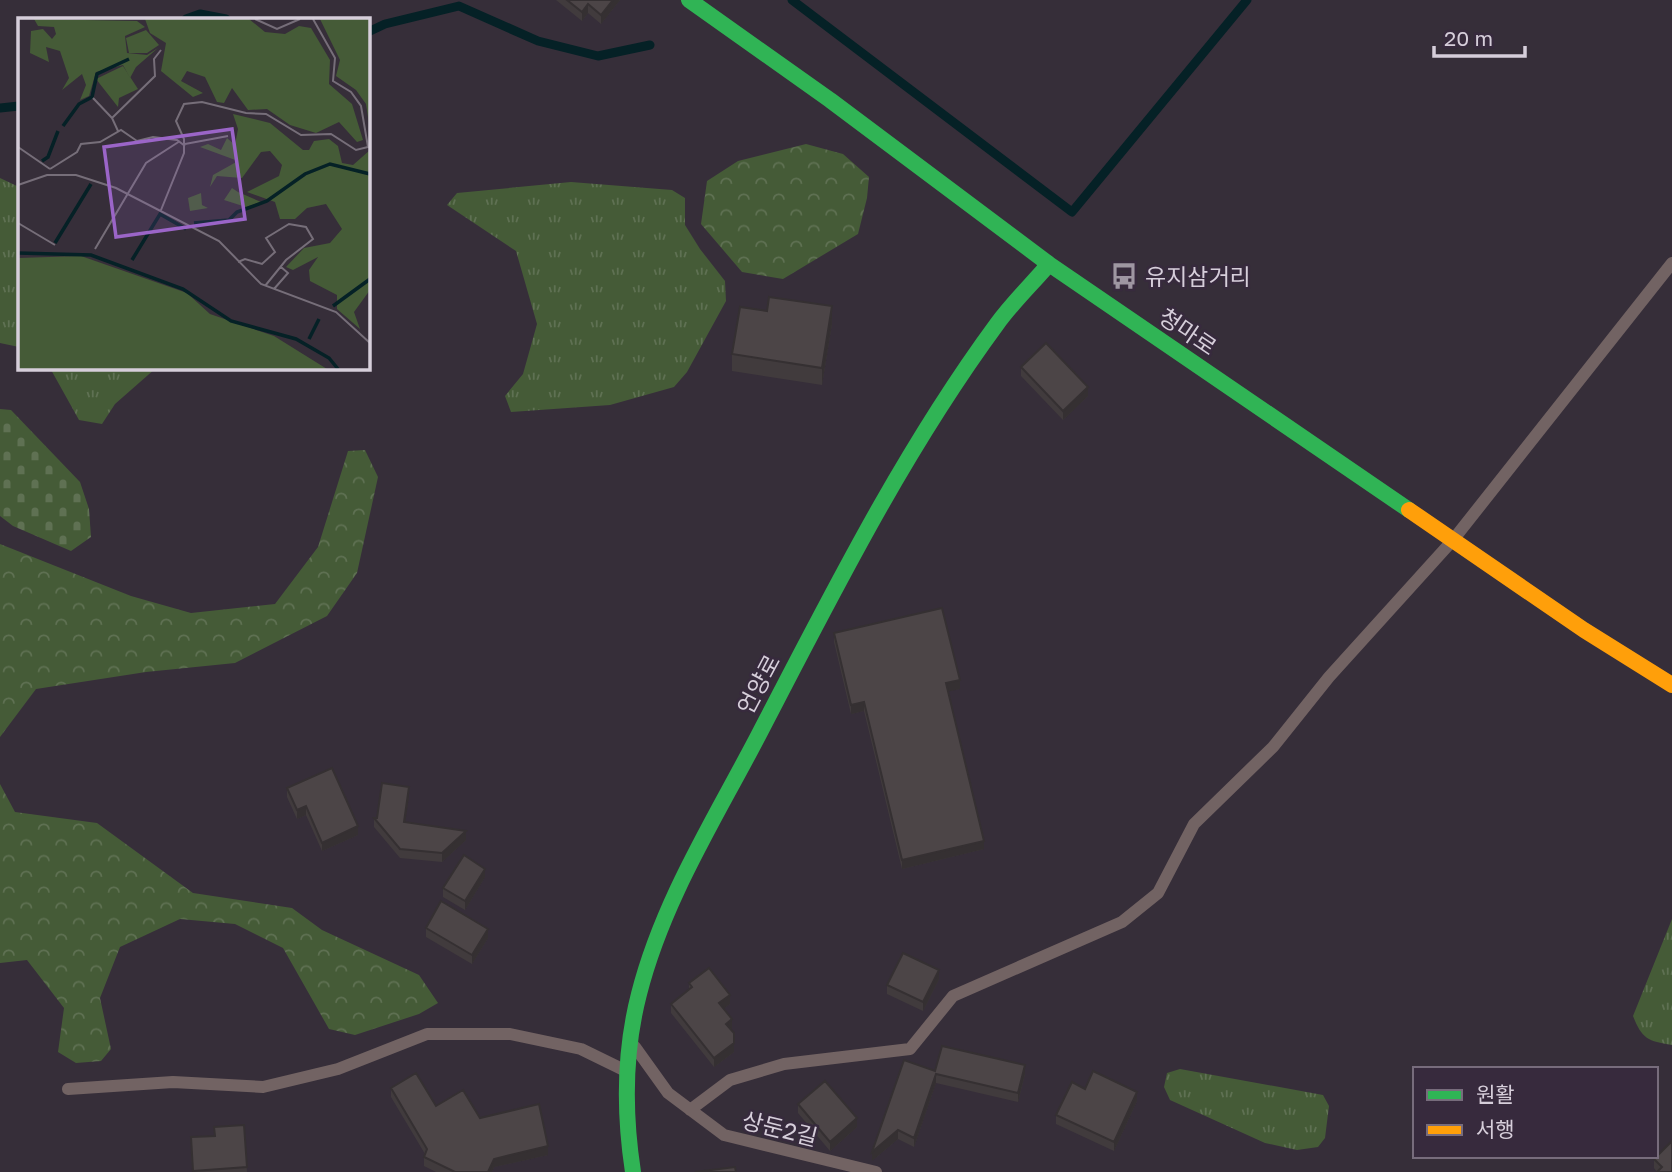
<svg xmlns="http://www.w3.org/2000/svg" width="1672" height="1172" font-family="'Golos Text','Noto Sans KR',sans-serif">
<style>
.grass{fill:url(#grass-tufts)}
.forest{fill:url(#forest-crowns)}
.cemetery{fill:url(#cemetery-stones)}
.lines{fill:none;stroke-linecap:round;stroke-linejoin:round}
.stream{stroke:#052126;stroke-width:9}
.lane{stroke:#726363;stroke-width:12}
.fast{stroke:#30b455;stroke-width:16}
.slow{stroke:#ff9f0a;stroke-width:16}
.wall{fill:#413b3d}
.shaded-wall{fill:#353032}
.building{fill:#4c4547;stroke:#353032;stroke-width:2}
.labels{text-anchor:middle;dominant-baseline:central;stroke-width:5;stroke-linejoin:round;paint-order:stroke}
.poi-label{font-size:23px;fill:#d6ceda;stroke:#372a3d;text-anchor:start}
.street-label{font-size:23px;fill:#d6ceda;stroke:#372a3d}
.inset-river{fill:none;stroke:#052126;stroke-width:3.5}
.inset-road{fill:none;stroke:#766e79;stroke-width:2}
.view{fill:#9b65c8;fill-opacity:0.15;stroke:#9b65c8;stroke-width:3.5}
.inset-edge{fill:none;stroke:#d6ceda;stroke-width:3.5}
</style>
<defs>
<pattern id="grass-tufts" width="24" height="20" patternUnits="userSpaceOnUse" patternTransform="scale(1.75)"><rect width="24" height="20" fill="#455b37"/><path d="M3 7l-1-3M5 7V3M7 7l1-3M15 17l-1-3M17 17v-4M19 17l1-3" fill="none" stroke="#5f7153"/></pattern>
<pattern id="forest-crowns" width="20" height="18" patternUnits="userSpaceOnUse" patternTransform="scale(1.75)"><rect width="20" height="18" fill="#455b37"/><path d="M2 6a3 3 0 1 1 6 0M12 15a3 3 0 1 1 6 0" fill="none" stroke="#5f7153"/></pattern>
<pattern id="cemetery-stones" width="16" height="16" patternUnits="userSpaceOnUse" patternTransform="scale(1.75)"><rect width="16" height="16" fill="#455b37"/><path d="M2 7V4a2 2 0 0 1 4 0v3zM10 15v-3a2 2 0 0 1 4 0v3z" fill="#5f7153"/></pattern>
</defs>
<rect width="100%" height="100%" fill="#362e39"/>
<!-- grass -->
<path class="grass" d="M0,178L19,187V347L0,343Z
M571,182L672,190L685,198V225L700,249L725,281L726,301L687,372L674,387L610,405L511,412L505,396L523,374L537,324L516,251L447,205L457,193Z
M50,368H156L115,404L102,424L79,420Z
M1672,919V1045C1648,1041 1642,1039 1633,1016Z
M1180,1069L1323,1095L1329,1106L1325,1138L1318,1147L1297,1150L1265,1143L1170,1100L1164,1087L1167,1073Z"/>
<!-- forest -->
<path class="forest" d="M806,144L843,154L869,177L867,198L858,234L783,279L742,272L701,224L707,181L738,161Z
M365,450L378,477L357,573L327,616L235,663L146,672L36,689L0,737V544L131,596L191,613L275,604L318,547L348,451Z
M0,784L15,812L97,823L193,893L292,908L322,930L419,975L438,1003L419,1014L355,1035L329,1029L283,948L235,924L180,919L120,947L100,998L111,1049L101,1061L76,1063L58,1052L64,1008L27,960L0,963Z"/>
<!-- cemetery -->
<path class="cemetery" d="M0,409L11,410L80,482L89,509L91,537L71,551L13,526L0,516Z"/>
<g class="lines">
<!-- stream -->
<path class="stream" d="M792,0L1072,212L1247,0
M186,19L200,14L226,19
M368,32L385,24L459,6L538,41L598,56L650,45
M0,108L19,106"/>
<!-- lane -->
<path class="lane" d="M635,1047L668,1093L724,1135L876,1172
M68,1089L173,1082L263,1087L338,1069L427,1034H510L581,1049L626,1071
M690,1110L730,1080L784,1064L910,1049L953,996L1122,922L1158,893L1194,824L1273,747L1329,677L1453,540L1672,263"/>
<!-- fast -->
<path class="fast" d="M689,0L830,100L1049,264L1409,510
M633,1172C624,1113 624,1052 639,994C662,903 713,822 756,740C830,598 902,453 997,324C1012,303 1032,284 1049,264"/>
<!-- slow -->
<path class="slow" d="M1409,510L1584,630L1672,685"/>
</g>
<!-- wall -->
<path class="wall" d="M556,0H620L601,24L588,13L582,21Z
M832,324L822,385L732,371V354Z
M1021,367L1088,396L1063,420L1021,376Z
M834,633L960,689L948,691L984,849L902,869L864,711L851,714L834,642Z
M287,788L358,835L322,851L306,815L297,819L287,797Z
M409,796L405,822L466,840L442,862L400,858L374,827V818H377Z
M485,877L465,910L443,897V888Z
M426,928L488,938L472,964L426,937Z
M939,979L923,1011L887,994V985Z
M689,983L730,1004L723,1009L732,1028L730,1029L734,1052L714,1067L671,1013V1004L689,990Z
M935,1071L1025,1074L1018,1102L936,1083L914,1147L898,1139L872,1161Z
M391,1088L436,1106L480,1118L548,1155L494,1167L492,1172H436L424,1166V1157L425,1154L391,1097Z
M1137,1101L1114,1151L1056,1124V1115Z
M798,1104L857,1127L830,1151L798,1113Z
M244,1125L247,1172H192L191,1137L214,1136Z
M1654,1159L1672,1172H1657L1654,1168Z"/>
<!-- shaded-wall -->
<path class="shaded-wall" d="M613,0H620L601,24V15Z
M588,4V13L582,21V12Z
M832,306V324L822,385V368Z
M1088,387V396L1063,420V411Z
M960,680V689L946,692V683Z
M864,702V711L851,714V705Z
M409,787V796L404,831V822Z
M306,806V815L297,819V810Z
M358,826V835L322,851V843Z
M466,831V840L442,862V853Z
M984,841V849L902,869V860Z
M485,869V877L465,910V901Z
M488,929V938L472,964V955Z
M939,970V979L923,1011V1002Z
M730,995V1004L719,1012V1003Z
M732,1019V1028L726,1033V1024Z
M734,1043V1052L714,1067V1058Z
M1025,1065V1074L1018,1102V1093Z
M936,1074V1083L914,1147V1138Z
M1137,1092V1101L1114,1151V1142Z
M857,1118V1127L830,1151V1142Z
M898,1130V1139L872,1161V1152Z
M548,1146V1155L494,1167L492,1172H488L494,1159Z"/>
<!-- building -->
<path class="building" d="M567,0H613L601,15L588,4L582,12Z
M769,297L832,306L822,368L732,354L740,307L767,311Z
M1046,343L1088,387L1063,411L1021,367Z
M942,608L960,680L946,683L984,841L902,860L864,702L851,705L834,633Z
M332,768L358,826L322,843L306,806L297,810L287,788Z
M382,783L409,787L404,822L466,831L442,853L400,849L374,818H377Z
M464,855L485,869L465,901L443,888Z
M441,901L488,929L472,955L426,928Z
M903,953L939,970L923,1002L887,985Z
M709,968L730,995L719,1003L732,1019L726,1024L734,1033V1043L714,1058L671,1004L692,987L689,983Z
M942,1046L1025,1065L1018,1093L936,1074L914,1138L898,1130L872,1152L904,1060L935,1071Z
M1093,1071L1137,1092L1114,1142L1056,1115L1072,1082L1085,1089Z
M416,1073L436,1106L463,1090L480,1118L539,1104L548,1146L494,1159L488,1172H455L424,1157L427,1149L391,1088Z
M825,1081L857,1118L830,1142L798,1104Z
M244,1125L247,1167L193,1171L191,1137L215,1136L214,1127Z
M1672,1141V1172H1657L1662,1167L1654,1159Z
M735,1167L736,1172H695Z"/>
<!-- icons -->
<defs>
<symbol id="bus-bare" viewBox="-9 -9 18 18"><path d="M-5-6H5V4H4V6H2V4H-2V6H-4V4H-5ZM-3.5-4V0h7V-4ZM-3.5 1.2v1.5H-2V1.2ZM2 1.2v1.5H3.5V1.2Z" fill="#9e96a2" stroke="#372a3d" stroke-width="2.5" paint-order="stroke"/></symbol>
</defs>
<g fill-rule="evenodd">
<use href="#bus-bare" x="1105" y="257" width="38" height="38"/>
</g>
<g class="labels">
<!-- poi labels -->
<g class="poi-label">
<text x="1145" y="276">유지삼거리</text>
</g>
<!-- street labels -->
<g class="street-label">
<text transform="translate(1188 331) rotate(34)">청마로</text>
<text transform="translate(758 684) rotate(-62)">언양로</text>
<text transform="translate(780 1128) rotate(14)">상둔2길</text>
</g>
</g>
<!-- overview -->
<g transform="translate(18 18)">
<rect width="352" height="352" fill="#362e39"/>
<path d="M105,48L120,71L101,80L100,89L78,61ZM214,170L220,174L243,184L228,189L206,182ZM183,175L184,187L190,190L172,193L170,180Z" fill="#455b37"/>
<path d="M16,1L119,3L127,9L107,18L109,35L129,37L140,30L118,49L112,60L105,47L78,54L71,78L62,82L68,67L64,56L44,72L51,60L42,33L28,29L31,44L12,35L13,13L25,11L34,21L38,16L36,9L20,8ZM127,1H231L247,14L267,16L281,8L293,10L312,42L311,66L334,86L345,122L339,124L321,104L298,115L272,107L249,91L230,92L214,70L206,85L199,84L187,59L169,53L163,63L185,75L175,79L143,53L148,25L132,15ZM302,1H352V112L348,86L338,72L318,58L322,42ZM215,96L252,105L285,132H291L296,123L311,121L320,128L324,145L335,147L352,132V272L336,294L342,311L319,291V277L292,263L291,252L300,239L275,252L268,249L286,230L312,225L324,211L308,186L289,190L277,201H262L257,184L229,174L261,158L264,147L252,133L243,134L224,160L199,158L192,169L195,157L220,143L182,129L190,126L203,132L209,120L217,127L220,111ZM63,238L169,275L192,296L256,318L309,351H0V240Z" fill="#455b37"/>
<path d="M128,12L141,27L129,35H111L108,20Z" fill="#455b37"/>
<path class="inset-river" d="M45,108L61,86L74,79L79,56L111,41M24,143L30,139L40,113M176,205L211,202L219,194L249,183L287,156L312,146L352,156M37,225L73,166M0,235L73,237L165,271L213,303L278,321L311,340L320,351M114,242L142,196L168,211M315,288L352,261M291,321L301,301"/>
<path class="inset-road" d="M237,1L259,11L282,1M75,80L94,100M100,113L94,100L137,58L136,41L143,32M167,126L210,118M0,129L32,151M32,151L59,134L63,126L82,124L103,112L119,123L135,119L159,122L167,128M0,167L29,157H58L98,170L201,223L243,266L318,294L352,325M143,192L166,135V121L158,103L166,86L184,84L228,95L248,96L283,117L313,116L338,132L350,129L343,88L333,74L315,63L317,40L295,1M0,205L37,227M77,231L128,145L162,123M220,244L227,241L244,246L257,234L248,220L271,206L288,209L295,221L268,242L247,268M256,271L270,255L263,249"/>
<path class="view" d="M214,111L227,201L98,219L86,129Z"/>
<rect width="352" height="352" class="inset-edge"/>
</g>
<!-- legend -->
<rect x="1413" y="1067" width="245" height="91" fill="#372a3d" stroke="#776c7c" stroke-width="2"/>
<rect x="1427" y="1090" width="35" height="10" fill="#30b455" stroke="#776c7c" stroke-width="2"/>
<text x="1476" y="1102" font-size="21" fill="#d6ceda">원활</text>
<rect x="1427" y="1125" width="35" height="10" fill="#ff9f0a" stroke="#776c7c" stroke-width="2"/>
<text x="1476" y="1137" font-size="21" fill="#d6ceda">서행</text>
<!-- scale -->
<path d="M1434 46v10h91v-10" fill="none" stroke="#d6ceda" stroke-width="3.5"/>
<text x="1444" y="46" font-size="21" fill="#d6ceda" stroke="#372a3d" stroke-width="5" paint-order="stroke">20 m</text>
</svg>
